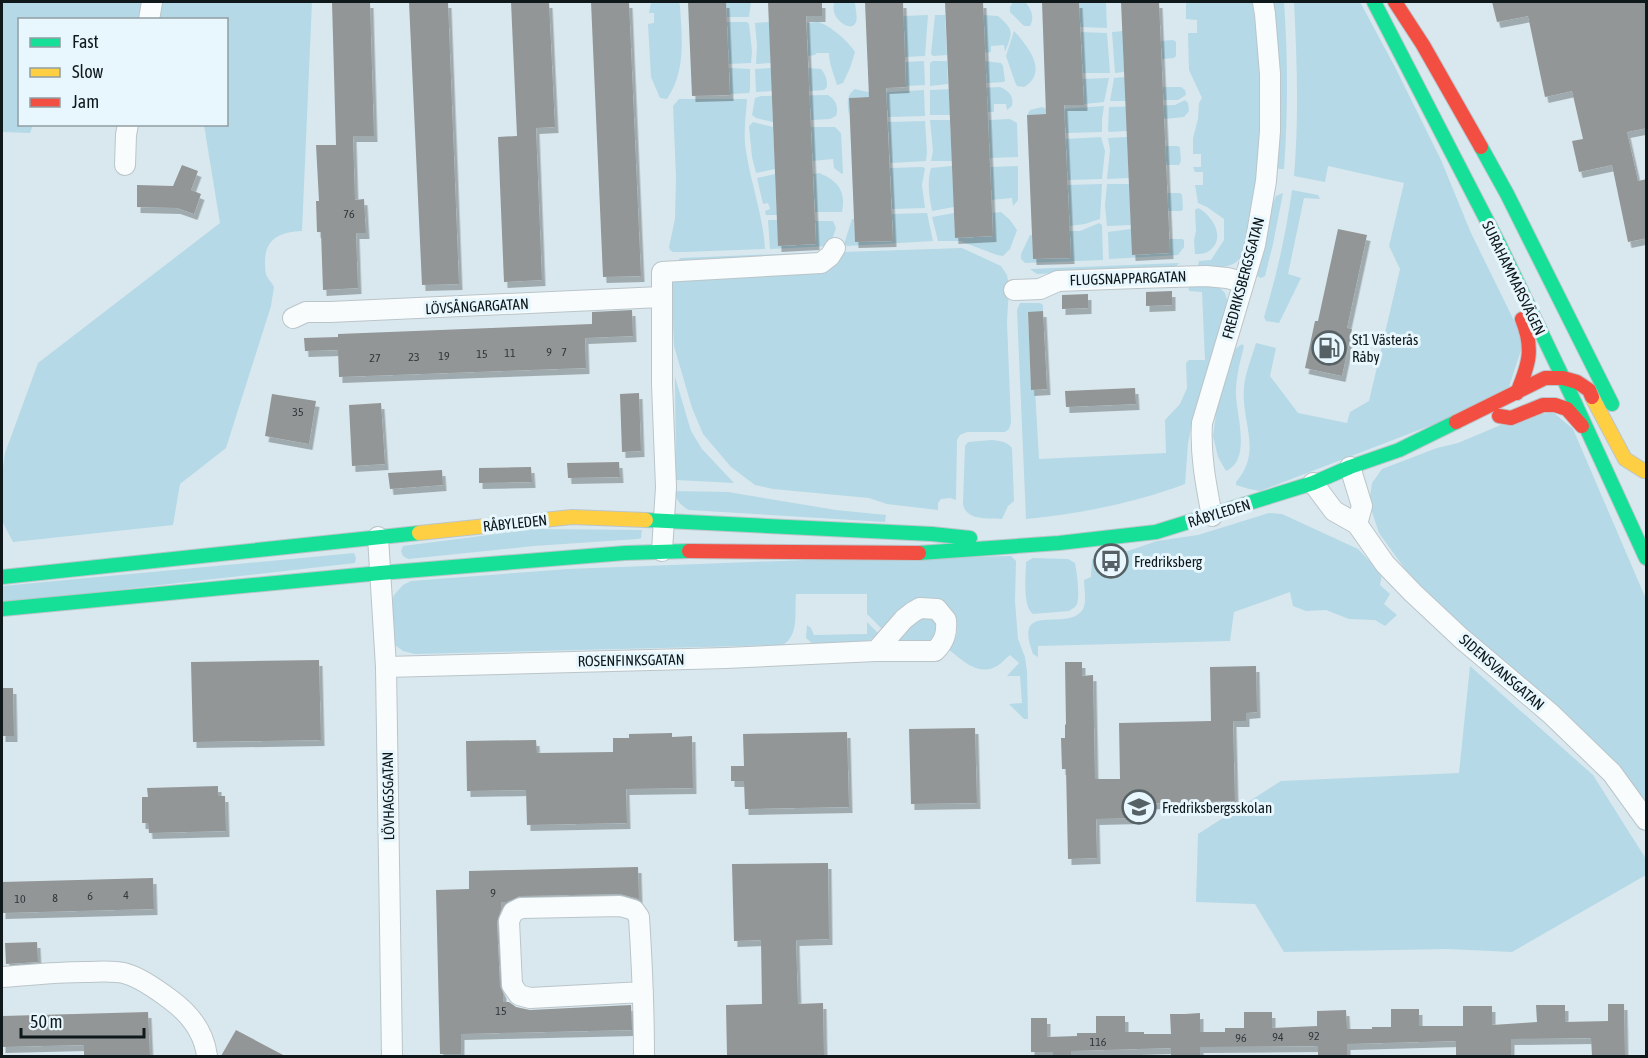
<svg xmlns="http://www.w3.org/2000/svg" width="1648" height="1058" font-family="'Asap Condensed',sans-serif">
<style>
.green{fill:#b5d9e6}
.building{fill:#939697;filter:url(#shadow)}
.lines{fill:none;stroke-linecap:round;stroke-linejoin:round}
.street-casing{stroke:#bac5ca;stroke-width:22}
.fast-casing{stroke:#bac5ca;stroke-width:16}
.slow-casing{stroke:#bac5ca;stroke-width:16}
.jam-casing{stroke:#bac5ca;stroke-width:16}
.street{stroke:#f9fcfc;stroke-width:20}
.fast{stroke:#16e098;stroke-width:14}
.slow{stroke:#ffcf43;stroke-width:14}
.jam{stroke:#f24e42;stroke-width:14}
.labels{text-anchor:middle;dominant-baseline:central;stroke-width:6;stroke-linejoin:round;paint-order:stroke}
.number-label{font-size:12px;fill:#30383b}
.street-label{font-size:15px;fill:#0f191c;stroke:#e7f7fd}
.poi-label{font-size:15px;fill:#0f191c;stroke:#e7f7fd;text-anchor:start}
</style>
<defs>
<filter id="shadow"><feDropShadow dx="3.5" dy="6" stdDeviation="0" flood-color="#0004"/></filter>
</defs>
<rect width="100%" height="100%" fill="#d9e8ee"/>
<!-- green -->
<path class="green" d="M2,2H312L302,231C282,232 266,237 265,260C265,265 265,270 266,275C268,279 272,283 274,287L271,306L226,448L180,484L173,525L13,542L2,521V475L5,453L38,363L220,223L204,125L226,124V20H20V124L33,125L30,133L2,132Z
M651,2H679L680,6C682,38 686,71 667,99L660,98L651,77L648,24L654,23V13H649Z
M726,2H751L749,17H726Z
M834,2H855C855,7 858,17 856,22C851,34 835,19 834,12C833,8 834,5 834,2Z
M1013,2H1025C1031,8 1035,18 1030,26H1024L1010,12V7Z
M1079,2H1106L1107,28L1080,27Z
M1187,2H1252C1263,64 1265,131 1255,195C1252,214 1248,234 1244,254C1240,257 1238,262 1233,264C1224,268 1206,271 1198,265L1199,261L1211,260L1224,240V219L1207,207L1198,203L1195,185H1203V172H1195L1193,167H1201V154H1193V138L1198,119L1199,103L1202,98L1189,70L1188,33H1197V20L1186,19V4Z
M1271,2H1284C1288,58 1288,113 1284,169H1279L1276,165Z
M1294,2H1360L1395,67L1441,160L1471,233L1524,341L1509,387L1445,420L1260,491L1249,489L1236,485V482C1263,451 1241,423 1244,388C1245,373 1252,357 1256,343L1276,348L1270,376L1298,413L1347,423L1350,412L1369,401L1400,269L1389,246L1404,183L1328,166L1325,182L1294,176C1299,118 1297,60 1294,2Z
M928,15L925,56L905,57L903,16Z
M935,15H945L947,55L933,56L931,54Z
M983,15L998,16C1014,30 1013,31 1005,52L1004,45L991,46V52L985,53Z
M727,22H747L749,24L752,51L751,63L728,64Z
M769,22L771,63L756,64L757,46L755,23Z
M818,22C830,25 849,42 855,52L850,68L843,83L837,85C834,74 829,64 829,53H816L815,55L808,56L807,23Z
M1014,31C1028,46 1049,72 1024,87L1017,86L1015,82L1006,56Z
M1123,31L1124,72L1115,73L1112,32Z
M1081,32L1107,33L1110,73H1082Z
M1173,40L1176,42V56L1174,58L1162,59L1161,41Z
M924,61L925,85L906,86L905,62Z
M933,61H947L948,84L930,86V63Z
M985,61L1001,63L1003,66L1005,81L1004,82L986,83Z
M729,68L750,69V90L749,93L730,94Z
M771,68L772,91L756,92L755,69Z
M808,68L821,69C826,75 827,79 827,87L824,90L809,91Z
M1125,77L1126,101H1110L1114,78Z
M1109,78L1104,102L1084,104L1083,79Z
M1000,87C1009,91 1014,96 1012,106L1007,110L1006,104H994V112H988L949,94L950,115H930V90Z
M1163,87H1181L1185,90L1186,95L1178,100H1163Z
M855,89L872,93L924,90L925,116L888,117L886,96L849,98V116C848,106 845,96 855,89Z
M828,95C836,100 839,107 836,116L830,119L811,120L809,99L772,101L773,122L756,118L752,115L755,98L761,96Z
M679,99H747C746,116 743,134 746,151C751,184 763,215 765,249L684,252H673L670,250L669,247L675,219L676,176L673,106Z
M1185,100L1188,103L1189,111L1184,117L1164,119L1163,109L1127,131L1109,132L1108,130L1109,107L1175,105Z
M1104,106L1102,119V132L1066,133L1064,113L1027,115L1030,110L1042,107L1049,110Z
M1010,119L1017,123L1018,157L989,158L988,120Z
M930,120H950L952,161H931L933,151Z
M925,121L927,152L926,161L890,163L888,122Z
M753,122L773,127L775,169L756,173L752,157L749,126Z
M811,127H835L841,133L843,173L842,174L834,168L833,159L812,161Z
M1101,137L1105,151L1102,179L1067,180L1066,139Z
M1127,137L1129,178L1107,179L1110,150L1108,138Z
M1165,146H1178L1180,148L1181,161L1179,165H1166Z
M952,166L954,207L932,211C929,195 927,183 931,168Z
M1018,166V200L1013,206L1012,198L991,200L990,167Z
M922,167L925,168L922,185L925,208L892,209L890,168Z
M819,173C839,181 846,192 842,212H815L813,174Z
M775,174L777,215H766L765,211L770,209L768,203L763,204L757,178Z
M1102,184L1100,219L1085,224L1069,226L1068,185Z
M1107,184H1129L1131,225L1107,226L1105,205Z
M1292,190L1318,195L1320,199L1304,198L1288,274L1301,278L1279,323L1266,321L1264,317C1277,275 1286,233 1292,190Z
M1167,193H1180L1182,195L1183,209L1181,211H1168Z
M1283,193L1273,244L1265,276L1261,278L1257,276L1273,203L1276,196Z
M1198,208C1212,215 1227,238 1209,251C1205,254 1200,254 1195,254L1194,240L1196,231L1195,210Z
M1001,212L1010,220L1017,230L1010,249L1003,256L997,255L960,241H938L932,217L954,213L955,238L993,236L992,213Z
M927,213L933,241L847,246L844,244L852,219H854L855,242L893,241L892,214Z
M768,220H777L779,246L816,244L815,221H833L836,228L830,246L770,249Z
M1099,223L1102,225L1103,260L1025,263L1021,259V254L1030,235H1032L1033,259L1070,258V231H1080Z
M1131,229L1133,255L1170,253L1169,239H1182L1184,240V247L1178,255L1109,259L1108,232Z
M962,248L1001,266L1007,275L1009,287L1007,322L1011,423L1009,429L1005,432H967L960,435L957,440L956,500L950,498L941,499L938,503V510L887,504L869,498L773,489L755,485L731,467L703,434L692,408L674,346L671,278L842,252Z
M827,252L825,254L677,263L680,258Z
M1179,263L1175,268L1037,274L1030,269Z
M1188,284L1217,285L1225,293L1228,303L1193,416L1188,444L1185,484C1134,503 1080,514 1026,519L1017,310L1020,303H1040L1043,305V311L1028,313L1031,389L1035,390L1039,459L1166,453L1165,420L1180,404L1187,388L1186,363L1189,360H1205L1202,292L1189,291Z
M1242,344L1244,346C1240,362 1236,377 1236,393C1236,415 1252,460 1226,471L1218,457L1213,436L1216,413L1221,389L1235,349Z
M675,377L691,431L702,449L734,483L676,480Z
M1553,412L1573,429L1646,599V804L1624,776L1534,687L1447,612L1410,576L1379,533L1369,503L1372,483L1382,469L1437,448L1458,443L1515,419Z
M992,440C999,441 1007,441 1012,448L1014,501L1008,506L1002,519C988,518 966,521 963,504L965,446L968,442Z
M674,491L728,492L836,510L886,515L885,522L689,510C681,506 676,500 674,491Z
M1269,513L1282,514L1358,549L1382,574L1380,585L1390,594L1384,604L1397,615L1385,626L1375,620L1349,619L1326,610L1306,611L1293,606L1290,592L1234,612L1230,641L1038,646V657L1033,654C1012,598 1068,634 1083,609C1087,601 1084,588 1084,580L1091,577L1092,559H1100L1103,564H1117L1119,554L1157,541L1198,535Z
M536,529L642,530L641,538L638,539L534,546L408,559L403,556L401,551L403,546Z
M354,553L356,558L355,563L2,603V586Z
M1011,556L1016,561L1015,601L1018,639L1025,657L1027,672L1028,719H1024L1009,704L1022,703L1020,676H1007L1019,663L1010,655C1005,659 1000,665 995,667C977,676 961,659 948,649C953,644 956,639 957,632C960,615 939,592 920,599C914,602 890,624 883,630L867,614V594H796C794,611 800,634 783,645L415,654L403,651L395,645L390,635L391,604L394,595L403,585L411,581L568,569L807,560Z
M1033,558L1068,559L1075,563C1077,573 1080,595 1077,604C1075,608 1073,608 1069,611L1033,614C1022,606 1026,575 1026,562Z
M926,615L939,620L936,641L898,644L897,638L918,617Z
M867,622L879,634C863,649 833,644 813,644L806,638L807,625L811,628L814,635L867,634Z
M1470,666L1593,775L1646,859V875L1512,952L1448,949L1284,952L1255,904L1196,902L1198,834L1281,781L1459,773Z"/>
<!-- building -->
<path class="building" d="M332,2H370L374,136H353L355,200L364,199L366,233H356L358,288L323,290L321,232H317L316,201H319L316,145H336Z
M409,2H448L459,284L422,285Z
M511,2H549L555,127L536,128L542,280L504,282L498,137L517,136Z
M591,2H629L641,276L603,277Z
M688,2H726L730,95L692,96Z
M768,2H822V16H806L816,244L778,246Z
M865,2H903L906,87L886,88L893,241L855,242L849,98L869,97Z
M945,2H983L993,236L955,238Z
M1042,2H1079L1084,105H1064L1071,258L1033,259L1027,115L1046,114Z
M1121,2H1159L1170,253L1132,255Z
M1492,2H1647V128L1627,132L1638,181L1647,179V238L1628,242L1612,165L1579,172L1572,141L1583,139L1572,91L1545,97L1528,16L1497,22Z
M182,165L198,171L191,190L201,194L194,214L177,208L137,207V185L173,186Z
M1338,229L1367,235L1347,328L1352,329L1342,376L1305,368L1315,321H1318Z
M1172,291V305L1146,306V292Z
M1088,294V308L1062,309V295Z
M632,310L633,336L585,338L586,368L339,377L338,350L305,351L304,338L338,337V334L592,324V312Z
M1043,311L1047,389L1031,390L1028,312Z
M1135,388L1136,404L1066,407L1065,391Z
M639,393L641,451L622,452L620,394Z
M272,394L316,401L309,444L265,436Z
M381,403L385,464L352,466L349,405Z
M619,462L620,477L568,478L567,463Z
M531,467L532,482L479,483V468Z
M442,470L443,485L390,489L388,473Z
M319,660L321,740L193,742L191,662Z
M1065,662H1082V676L1093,675L1095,779H1120L1119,723L1211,721L1210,667L1256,666L1257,712L1246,713V721H1233L1235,801L1206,802V806L1163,808V803L1137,804L1138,818L1096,819L1097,858L1068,859L1066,769H1062L1061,738H1065V724L1066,725Z
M2,688H13L14,736H2Z
M975,728L977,803L911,804L909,729Z
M847,732L849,807L745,809L744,781H731V766H744L743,734Z
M672,733V737L692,736L693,788L626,789L627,823L527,825L526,790L467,791L466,741L536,740L537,753L613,752V738H629V734Z
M218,786V796H225L226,831L149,833L148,823H142V797H148L147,788Z
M828,863L829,939L796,940L798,1004L823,1003L824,1056H727L726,1005L762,1004L761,940L734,941L732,864Z
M638,867L639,899L620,894L520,896L507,902H501V910L497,922L500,986L503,993V1002H509L516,1007L530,1010L631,1005L632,1030L461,1034V1054H440L436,890L469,889V871Z
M153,878L154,909L2,913V882Z
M37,942L38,962L6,964L5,943Z
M1608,1004H1624L1625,1056H1592L1591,1038L1511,1039V1056H1456V1041L1347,1044V1056H1318V1046L1200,1047V1056H1171V1048L1071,1051V1056H1053V1052H1031V1018H1047V1037L1077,1036V1033H1096V1016H1125V1032H1144V1034H1171L1170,1014H1185L1200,1013V1032H1225V1028H1244V1012H1272V1028L1317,1026V1011L1346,1010L1347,1029H1372V1027H1391V1009H1419V1026H1463V1006H1492V1025L1537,1022L1536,1005H1565V1022L1608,1021Z
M148,1012L150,1056H84V1045L2,1047V1016Z
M236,1030L285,1056H221Z"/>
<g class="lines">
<defs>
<path id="street" d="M149,20L152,2
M125,165L126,135L128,124
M1014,290L1040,289L1058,281L1137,278L1206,276L1227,278L1244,282
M293,318L306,312H330L661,297
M1350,467L1362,506L1357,524
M1313,483L1334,511L1357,524L1385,564L1413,593L1461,638L1551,714L1612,773L1646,820
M1212,516C1206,485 1200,455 1202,423L1255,245L1266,181L1270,131V74L1265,14L1263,2
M378,537L386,667L392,1056
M662,551L666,487L662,384V272L821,263L830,256L835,248
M386,667L726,658L876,651H935C945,641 947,633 946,620L937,609L920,608L913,612L904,619L876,651
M2,977C29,975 57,972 85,972C99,972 114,970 127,974C141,978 159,991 171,1000C190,1014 204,1032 207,1056
M643,992L530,998L519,995L512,985L509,921L513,912L521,908L620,906L634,910L639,917C642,964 644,1010 644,1056"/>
<path id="fast" d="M1374,2L1499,244L1574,401L1646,558
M1481,147L1507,194L1612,404
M646,520L932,534L970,538
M919,553L1059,543L1156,532L1313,483L1350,467L1399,450L1456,422
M2,577L419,533
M2,609L380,573L625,553L689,551"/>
<path id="slow" d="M1592,397L1625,459L1644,471
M419,533L572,517L646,520"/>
<path id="jam" d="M1395,2L1423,45L1481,147
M1517,393C1529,364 1534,349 1522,319
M1499,416L1511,418L1543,405H1555L1567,409L1582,426
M1456,422L1545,378H1563L1577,382L1589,390L1592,397
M689,551L919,553"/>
</defs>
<!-- street casing -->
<use href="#street" class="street-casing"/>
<!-- fast casing -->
<use href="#fast" class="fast-casing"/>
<!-- slow casing -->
<use href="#slow" class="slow-casing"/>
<!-- jam casing -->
<use href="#jam" class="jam-casing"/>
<!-- street -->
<use href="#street" class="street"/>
<!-- fast -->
<use href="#fast" class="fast"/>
<!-- slow -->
<use href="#slow" class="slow"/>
<!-- jam -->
<use href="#jam" class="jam"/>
</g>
<!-- icons -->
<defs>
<symbol id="fuel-ring" viewBox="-11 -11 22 22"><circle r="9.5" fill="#e7f7fd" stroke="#566166" stroke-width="1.5"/><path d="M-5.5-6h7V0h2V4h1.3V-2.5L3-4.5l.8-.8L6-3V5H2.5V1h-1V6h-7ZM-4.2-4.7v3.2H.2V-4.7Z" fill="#566166"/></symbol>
<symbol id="bus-ring" viewBox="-11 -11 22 22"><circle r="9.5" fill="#e7f7fd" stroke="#566166" stroke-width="1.5"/><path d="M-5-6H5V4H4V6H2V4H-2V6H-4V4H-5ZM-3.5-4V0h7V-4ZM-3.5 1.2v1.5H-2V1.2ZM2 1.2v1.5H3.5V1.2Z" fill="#566166"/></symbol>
<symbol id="school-ring" viewBox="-11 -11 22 22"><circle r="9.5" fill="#e7f7fd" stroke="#566166" stroke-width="1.5"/><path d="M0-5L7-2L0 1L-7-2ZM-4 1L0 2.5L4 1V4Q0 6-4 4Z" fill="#566166"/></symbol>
</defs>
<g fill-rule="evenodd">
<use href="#fuel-ring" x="1310" y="329" width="38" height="38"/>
<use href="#bus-ring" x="1092" y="542" width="38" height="38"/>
<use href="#school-ring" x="1120" y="788" width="38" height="38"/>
</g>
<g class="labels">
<!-- number labels -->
<g class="number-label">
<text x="349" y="214">76</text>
<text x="549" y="352">9</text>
<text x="564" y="352">7</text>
<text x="510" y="353">11</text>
<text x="482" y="354">15</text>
<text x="444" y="356">19</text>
<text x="414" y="357">23</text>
<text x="375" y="358">27</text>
<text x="298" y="412">35</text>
<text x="493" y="893">9</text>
<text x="126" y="895">4</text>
<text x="90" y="896">6</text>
<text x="55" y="898">8</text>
<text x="20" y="899">10</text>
<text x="501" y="1011">15</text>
<text x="1314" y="1036">92</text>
<text x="1278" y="1037">94</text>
<text x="1241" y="1038">96</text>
<text x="1098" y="1042">116</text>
</g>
<!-- street labels -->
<g class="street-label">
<text transform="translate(1128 278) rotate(-2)">FLUGSNAPPARGATAN</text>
<text transform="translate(1243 278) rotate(-75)">FREDRIKSBERGSGATAN</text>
<text transform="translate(1514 278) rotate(64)">SURAHAMMARSVÄGEN</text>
<text transform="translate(477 306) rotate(-3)">LÖVSÅNGARGATAN</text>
<text transform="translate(1219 513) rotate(-17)">RÅBYLEDEN</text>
<text transform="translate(515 523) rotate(-6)">RÅBYLEDEN</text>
<text transform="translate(631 660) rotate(-1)">ROSENFINKSGATAN</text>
<text transform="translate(1502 672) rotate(41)">SIDENSVANSGATAN</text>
<text transform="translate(388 796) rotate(-91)">LÖVHAGSGATAN</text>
</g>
<!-- poi labels -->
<g class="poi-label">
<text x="1352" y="339">St1 Västerås<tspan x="1352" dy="17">Råby</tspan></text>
<text x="1134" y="561">Fredriksberg</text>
<text x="1162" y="807">Fredriksbergsskolan</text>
</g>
</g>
<!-- border -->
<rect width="1648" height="1058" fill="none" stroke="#0f191c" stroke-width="6"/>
<!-- legend -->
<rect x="18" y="18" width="210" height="108" fill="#e7f7fd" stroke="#919ea3" stroke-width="1.5"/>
<rect x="30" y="38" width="30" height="9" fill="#16e098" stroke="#919ea3" stroke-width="1.5"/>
<text x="72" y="48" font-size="18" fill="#0f191c">Fast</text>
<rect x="30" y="68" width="30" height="9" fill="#ffcf43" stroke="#919ea3" stroke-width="1.5"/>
<text x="72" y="78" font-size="18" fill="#0f191c">Slow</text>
<rect x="30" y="98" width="30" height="9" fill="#f24e42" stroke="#919ea3" stroke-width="1.5"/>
<text x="72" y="108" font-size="18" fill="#0f191c">Jam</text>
<!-- scale -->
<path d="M21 1028v9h123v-9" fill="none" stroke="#0f191c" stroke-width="3"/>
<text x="30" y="1028" font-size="18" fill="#0f191c" stroke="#e7f7fd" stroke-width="4.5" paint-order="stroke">50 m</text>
</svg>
